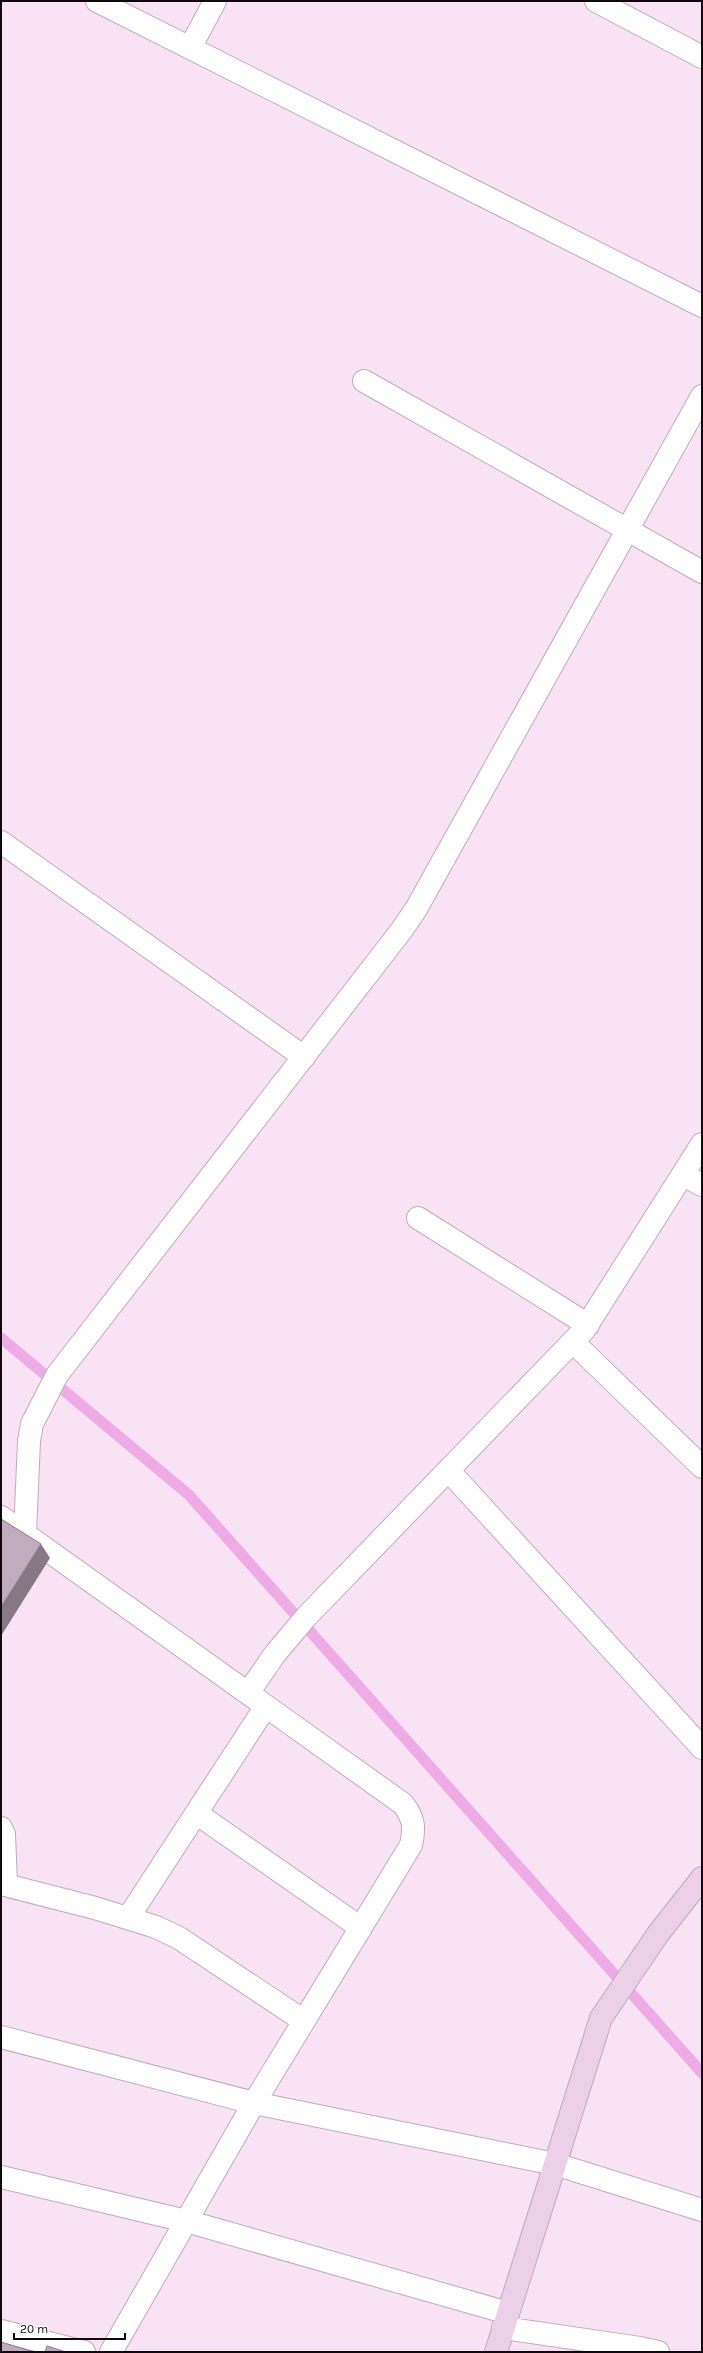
<svg xmlns="http://www.w3.org/2000/svg" width="703" height="2353" font-family="Karla,sans-serif">
<style>
.lines{fill:none;stroke-linecap:round;stroke-linejoin:round}
.stream{stroke:#efabe6;stroke-width:11}
.street-casing{stroke:#bdabba;stroke-width:24}
.secondary-casing{stroke:#bdabba;stroke-width:24}
.street{stroke:#fff;stroke-width:22}
.secondary{stroke:#ebd0e8;stroke-width:22}
.shaded-wall{fill:#867884}
.building{fill:#bfacbc;stroke:#867884}
</style>
<rect width="100%" height="100%" fill="#f7e3f3"/>
<g class="lines">
<!-- stream -->
<path class="stream" d="M1,1338L189,1495L702,2073"/>
<defs>
<path id="street" d="M97,1L702,306
M596,1L702,57
M190,48L215,1
M364,381L702,572
M1,842L304,1057
M683,1175L702,1185
M418,1218L588,1325
M573,1342L702,1467
M448,1470L702,1748
M1,1517L403,1804C414,1818 415,1828 411,1845L254,2103L111,2352
M25,1534L29,1441L32,1424L57,1375L401,931L416,909L702,396
M248,1693L275,1654L306,1617L584,1330L702,1144
M196,1813L361,1928
M1,1828L4,1834L6,1885
M1,1884L95,1908L156,1927L179,1938L304,2021
M128,1918L266,1706
M1,2037L254,2103L555,2164L702,2210
M1,2177L186,2221L508,2313
M503,2328L640,2348L658,2352
M1,2331L84,2352"/>
<path id="secondary" d="M496,2352L601,2018L658,1934L702,1878"/>
</defs>
<!-- street casing -->
<use href="#street" class="street-casing"/>
<!-- secondary casing -->
<use href="#secondary" class="secondary-casing"/>
<!-- street -->
<use href="#street" class="street"/>
<!-- secondary -->
<use href="#secondary" class="secondary"/>
</g>
<!-- shaded-wall -->
<path class="shaded-wall" d="M41,1544L50,1558L1,1636V1607Z"/>
<!-- building -->
<path class="building" d="M1,1519L41,1544L1,1607Z
M1,2342L34,2352H1Z
M47,2346L66,2352H45Z"/>
<!-- border -->
<rect width="703" height="2353" fill="none" stroke="#0f090f" stroke-width="4"/>
<!-- scale -->
<path d="M14 2333v6h111v-6" fill="none" stroke="#0f090f" stroke-width="2"/>
<text x="20" y="2333" font-size="12" fill="#0f090f" stroke="#ffffff" stroke-width="3" paint-order="stroke">20 m</text>
</svg>
